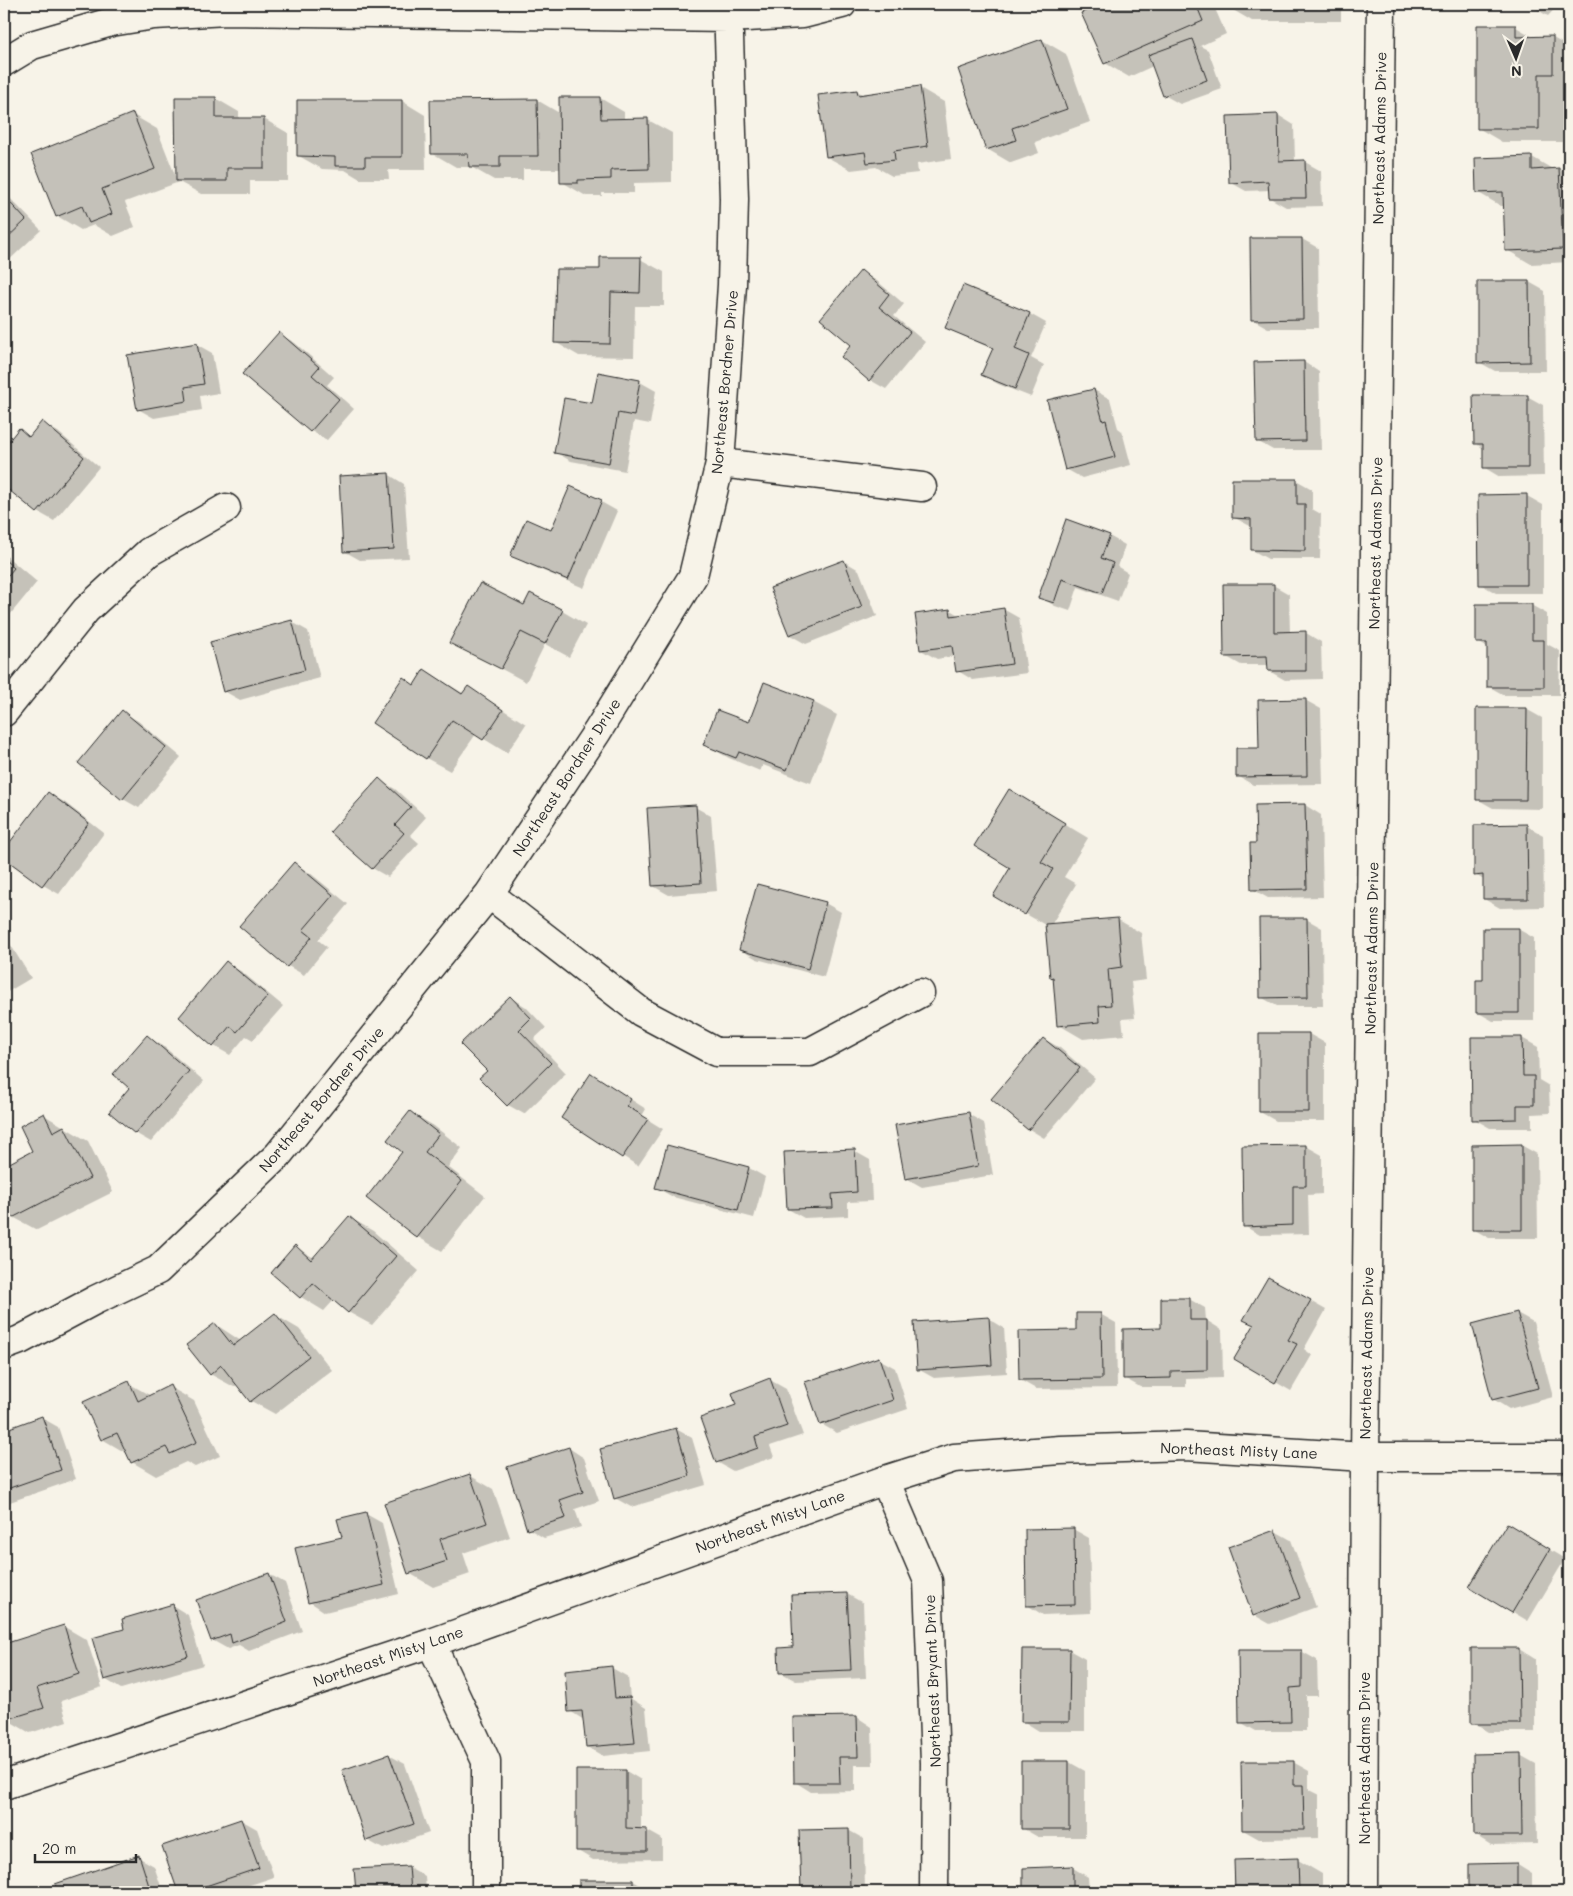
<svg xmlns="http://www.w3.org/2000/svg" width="1573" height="1896" font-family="Mali,sans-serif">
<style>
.shadow{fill:#0003}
.building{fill:#c4c1b9;stroke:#2b2b2b}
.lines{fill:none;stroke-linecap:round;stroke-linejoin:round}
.minor-casing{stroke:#2b2b2b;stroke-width:31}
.minor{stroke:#f7f3e8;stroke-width:28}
.labels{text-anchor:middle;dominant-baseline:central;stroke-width:4;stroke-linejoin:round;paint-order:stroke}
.street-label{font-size:15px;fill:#2b2b2b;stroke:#f7f3e8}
</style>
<rect width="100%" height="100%" fill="#f7f3e8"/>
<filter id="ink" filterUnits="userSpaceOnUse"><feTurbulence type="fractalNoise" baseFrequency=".02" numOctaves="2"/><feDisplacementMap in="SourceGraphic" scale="10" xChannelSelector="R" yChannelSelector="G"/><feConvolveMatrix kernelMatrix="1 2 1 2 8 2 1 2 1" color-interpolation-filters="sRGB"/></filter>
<g filter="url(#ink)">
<!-- shadow -->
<path class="shadow" d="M1104,4H1213L1226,34L1200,46L1208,50L1222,89L1180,104L1164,95L1153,66L1129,77L1105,63L1083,13Z
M1228,4H1341V21H1252L1228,7Z
M1527,4H1559L1548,16Z
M1479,26L1516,27L1535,38H1553L1569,47V87H1563L1562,142H1502L1478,128Z
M1042,40L1066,54L1090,122L1035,142L1039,153L1011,163L987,149Z
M920,88L944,102L951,159L917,164L918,173L892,176L876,167L851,170L827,157L857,91L864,95Z
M215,98L239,112V119H264L288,133V181H250V194H201L179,182L125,202L135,227L113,236L94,225L81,230L57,216L133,115L157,129L177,180Z
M600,98L624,112V120H648L672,133V182L634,183V193H602V196H586L562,182L561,169H523V180H494L471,167H456L432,153L537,100L561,114Z
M402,101L425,115L426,170H388L389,179H360L345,170L322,169L299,156Z
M1278,115L1294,125L1295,162H1305L1321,171L1322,206L1286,207L1270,198V190L1246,191L1230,182Z
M1532,157L1554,170L1559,169L1569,175V262L1531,264L1507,250L1505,206H1501L1477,192Z
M4,192L41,230L4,265Z
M1302,239L1318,248L1319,328H1268L1252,319Z
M640,259L664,272V306H635L634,357L579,356L555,342Z
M861,272L877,281L904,304L894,316L925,342L886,389L870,380L843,357L853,345Z
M1529,282L1545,291L1546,371H1495L1479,362Z
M964,287L1030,314L1046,323L1031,358L1044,365L1031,397L998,384L983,375L993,349L963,336L947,327Z
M279,334L295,343L334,377L327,385L354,409L327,440L311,431L244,374Z
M196,344L212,353L219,393L200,396L202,410L154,418L138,409Z
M1304,362L1319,372L1321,450H1273L1257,441Z
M599,374L640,382L656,391L650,424L634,421L625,471L571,461L555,452L593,404Z
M1094,390L1110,399L1118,428L1122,431L1131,465L1082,478L1066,469Z
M1527,396L1543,405L1544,476L1500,477L1485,468L1484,449L1475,443Z
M42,423L58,432L99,467L54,521L38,512L4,484V449L19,430L31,437Z
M388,474L404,484L409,558L360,560L344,551Z
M1296,480L1312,489V509L1321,514L1320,559H1268L1252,550V527L1233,517Z
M1527,496L1543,505V593H1496L1480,584Z
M601,502L617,511L584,588L527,564L512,555Z
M1109,536L1125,545L1118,567L1128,573L1118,601L1078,587L1070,611L1055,606L1040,597Z
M4,554L37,582L4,622Z
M844,561L859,570L877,616L806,644L790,635Z
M1273,585L1289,594L1290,633H1306L1321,642L1322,679L1285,680L1269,671V665H1241L1225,656Z
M1531,605L1547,614V644L1560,651L1559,695H1504L1488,686V648L1478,642Z
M1003,609L1019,618L1027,673L973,680L958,671L955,656L937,659L921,650L950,610L960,616Z
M562,611L586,625L569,657L545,644L526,682L451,642Z
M292,622L308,631L320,678L240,700L224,691Z
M425,670L464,694L468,688L526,724L507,753L476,734L450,771L426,758L415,686Z
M1305,700L1321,709L1323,784L1253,785L1238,776Z
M813,702L837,715L811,783L763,765L760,771L729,758L705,745L750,724Z
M1526,709L1542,718V809L1493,808L1477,799Z
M122,712L138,721L181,757L139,808L123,799Z
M379,780L395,789L426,817L410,835L419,843L388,877L372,868Z
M48,793L64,802L104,833L59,894L43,885L4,856V852Z
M1033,805L1088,838L1064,877L1076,884L1051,925L1117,919L1141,933L1146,980L1131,982L1135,1018L1122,1019L1124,1035L1083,1039L1059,1025L1055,979L1051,977L1047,926L994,896L1012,867Z
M1305,805L1321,815L1323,897L1268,898L1252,889L1257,845L1256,807Z
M695,807L711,816L717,891L669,895L653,886Z
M1527,826L1543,835L1544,907L1500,908L1484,899V880L1475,875Z
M294,864L310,873L348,904L318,940L327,947L304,975L288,966L241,926Z
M825,903L841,912L824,977L757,959L741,950Z
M1306,919L1322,928L1323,1006H1277L1261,997Z
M1518,929L1534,938V1021H1493L1477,1012L1484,982Z
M4,934L31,978L4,994Z
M226,963L242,972L283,1006L253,1040L246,1036L230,1055L214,1046Z
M510,997L526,1007L546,1028L534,1039L566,1073L524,1114L508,1105L481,1078L488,1071Z
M1309,1034L1325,1043V1121H1276L1260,1112Z
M147,1037L163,1046L204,1081L151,1142L135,1133L131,1087Z
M1522,1038L1538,1047L1539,1080L1549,1086L1550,1113L1532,1114V1128H1490L1474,1119L1472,1039Z
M1044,1039L1060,1048L1095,1078L1044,1138L1029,1129Z
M591,1074L646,1109L642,1116L663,1129L638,1166L563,1118Z
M410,1112L434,1126L462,1148L448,1167L485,1196L442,1251L418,1237L367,1198L403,1152Z
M968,1114L984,1123L993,1175L922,1187L906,1178Z
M44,1115L88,1141L113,1192L37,1230L13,1217L4,1199V1167L34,1152Z
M1521,1145L1537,1154L1538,1238H1489L1473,1229Z
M1306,1146L1322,1155V1194L1308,1195L1309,1234L1260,1235L1244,1226Z
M668,1147L749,1168L765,1177L754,1218L673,1197L657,1188Z
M854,1151L870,1160L872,1201L848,1202V1216L804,1218L788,1209Z
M349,1217L373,1231L419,1271L372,1325L348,1312L334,1300L324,1311L301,1297L295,1247L314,1258Z
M1269,1278L1326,1310L1304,1349L1312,1355L1291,1391L1236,1359L1255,1325Z
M1189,1299L1205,1308L1206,1320L1222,1330L1223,1378L1186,1379V1387H1140L1124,1378L1162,1330Z
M1517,1313L1533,1322L1553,1397L1509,1409L1493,1399Z
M1100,1314L1116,1323L1117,1388L1036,1389L1020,1380Z
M275,1315L299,1329L332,1370L275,1414L251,1401L238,1384L234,1387L210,1374L215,1324L241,1341Z
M988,1318L1004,1328L1007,1373L934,1378L918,1369Z
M879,1359L895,1368L908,1409L837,1433L821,1424Z
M770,1380L786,1389L803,1435L770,1446L774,1457L733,1471L717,1462L738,1406Z
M128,1383L151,1396L170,1387L194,1401L220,1456L195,1467L186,1462L156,1476L132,1462L127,1452L126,1453L102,1439Z
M42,1418L58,1427L76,1479L10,1502L4,1498V1431Z
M676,1429L692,1438L706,1485L631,1507L615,1498Z
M569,1448L584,1458L599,1501L575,1509L581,1527L544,1538L529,1529Z
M469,1475L493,1489L510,1537L463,1553L470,1574L433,1587L409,1573Z
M366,1514L382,1523L399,1594L325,1612L310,1602L343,1538Z
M1508,1525L1565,1559L1528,1621L1471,1587Z
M1073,1529L1089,1538L1091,1613L1043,1615L1027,1605Z
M1275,1531L1291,1540L1316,1607L1270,1624L1254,1615Z
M269,1574L285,1583L302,1631L249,1651L239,1645L228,1649L212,1640Z
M847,1594L863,1603L866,1678L796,1681L780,1672L794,1649L792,1597Z
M172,1605L188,1615L203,1665L121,1689L105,1679L126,1630Z
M63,1626L87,1640L102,1687L61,1701L67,1721L30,1733L6,1719L4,1711V1645Z
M1519,1649L1535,1659V1732H1488L1473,1723Z
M1069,1650L1085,1659V1731H1039L1023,1721Z
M1301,1651L1317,1660L1318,1696H1306V1731H1256L1240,1722Z
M612,1668L628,1677L630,1698L646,1708L650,1751L603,1756L587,1747L584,1720L570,1711Z
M857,1717L872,1727L873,1765H855V1791L811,1792L795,1782Z
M389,1755L405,1764L429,1833L383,1849L367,1840Z
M1520,1755L1536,1764L1537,1844L1491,1845L1475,1835Z
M1069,1762L1085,1771V1837H1038L1022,1828Z
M1293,1762L1309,1771V1790L1319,1795V1838L1259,1839L1243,1830Z
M626,1771L641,1780V1830H646L662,1839V1859L593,1860L578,1851Z
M241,1820L257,1829L274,1877L229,1892H179L163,1846Z
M848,1830L864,1839L865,1892H802L801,1831Z
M138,1857L154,1866L163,1892H59L56,1885Z
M1298,1860L1322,1874V1892H1236V1861Z
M1516,1864L1532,1874V1892H1471L1470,1865Z
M409,1867L425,1876L426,1892H357L356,1870Z
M1073,1868L1088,1877L1089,1892H1025L1024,1869Z
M580,1881H633L649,1890V1892H580Z"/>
<!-- building -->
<path class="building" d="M1101,4H1196L1203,21L1104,64L1081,13Z
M1227,4H1318V8H1227Z
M1477,25H1516V37L1553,36V74H1539V129H1477Z
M1042,39L1067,109L1012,128L1016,140L986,150L958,69Z
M1192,39L1207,80L1163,96L1148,55Z
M920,86L928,146L894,151L895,160L867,163L865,152L826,157L818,95L857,90L858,95Z
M175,97H216V118H264V168H227V181H176Z
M559,97H600L601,119L648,118L649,169L611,170V179L578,180V183H560Z
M537,99L538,156H500V167H469L468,154H431L430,100Z
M297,100H402V157H365V166H335V157L297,156Z
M133,113L155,169L102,189L112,214L89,223L82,206L56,217L31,154Z
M1278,114L1279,161L1305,160L1306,198H1269L1268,181L1229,183L1227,116Z
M1532,156V170L1559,168L1563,249L1505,251L1503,192L1476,193L1475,158Z
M4,196L26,220L4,241Z
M1250,238H1302L1303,319L1251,320Z
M600,257H641L640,293L611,292L610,344L554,343L556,269H600Z
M861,270L889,294L879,307L910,332L869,381L841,357L851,345L820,319Z
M1477,281H1529L1530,362L1477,363Z
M963,285L1030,313L1015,349L1029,355L1015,389L981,375L993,348L945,328Z
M279,332L319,367L312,375L339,399L310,432L242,374Z
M197,343L204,384L185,387L187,401L137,410L127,355Z
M1304,361L1305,441L1256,442L1254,362Z
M598,372L640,380L634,416L618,413L609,463L554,453L564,398L592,403Z
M1094,389L1103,421L1106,420L1115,457L1065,470L1047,400Z
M1473,395H1528V468H1483V444H1474Z
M42,421L84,457L37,513L4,486V447L19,428L29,437Z
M389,473L394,549L343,552L339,476Z
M1232,479H1297V504H1305V551L1251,550V519L1232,518Z
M570,486L602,500L568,580L510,556L526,519L551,530Z
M1527,494V585H1479L1478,495Z
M1066,519L1110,535L1101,558L1113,563L1102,593L1062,579L1054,603L1038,598Z
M4,559L14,568L4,580Z
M844,560L862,607L789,635L770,588Z
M480,583L524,605L530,593L563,610L545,644L521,632L501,669L449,643Z
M1223,584H1274V632L1306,631V671H1268L1267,656L1224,657Z
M1476,604H1532V640H1544V687H1487V643H1476Z
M1004,608L1012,664L956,672L952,646L920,650L915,614L950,609L951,616Z
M292,620L305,670L223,692L210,642Z
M424,669L462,694L468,686L503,710L483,740L452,720L426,759L372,723L403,677L414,685Z
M764,682L814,701L787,770L739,752L736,758L703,745L717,710L749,722Z
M1306,699L1307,776L1236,777V748H1259L1258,700Z
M1476,708H1527L1526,800H1476Z
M122,710L166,747L122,800L78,763Z
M379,778L411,807L395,825L404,833L372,869L330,832Z
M1009,789L1065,823L1041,862L1053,869L1025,915L993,896L1010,868L974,846Z
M48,792L89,823L42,886L4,858V850Z
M1305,804L1307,889L1251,890L1250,843H1256L1255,805Z
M696,805L701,883L652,886L647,808Z
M1527,824L1528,899H1483V875L1474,876V825Z
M294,862L333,895L303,930L312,937L287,967L239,926Z
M757,884L826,902L808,969L739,950Z
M1118,918L1122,967L1108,969L1111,1005L1099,1006L1100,1022L1057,1026L1053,977L1050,978L1045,924Z
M1259,918H1307L1308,997L1260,998Z
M1483,928H1519V1013H1476V980H1483Z
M226,961L268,996L237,1032L230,1026L213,1047L179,1017Z
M510,996L531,1018L519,1030L551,1063L507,1106L479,1078L487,1071L460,1044Z
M1259,1033H1309V1112H1259Z
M147,1035L189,1071L135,1134L109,1112L129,1088L113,1074Z
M1471,1037H1522L1523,1076H1534V1105H1517V1119L1472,1120Z
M1043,1038L1080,1068L1028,1130L991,1099Z
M591,1073L631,1099L627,1106L648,1119L622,1158L561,1118Z
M410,1111L439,1134L425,1152L462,1181L417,1238L366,1198L402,1152L387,1140Z
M969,1112L978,1166L905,1179L895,1125Z
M44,1113L53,1132L64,1126L90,1178L12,1218L4,1202V1166L32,1151L20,1126Z
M1522,1144V1230H1472V1145Z
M667,1145L749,1167L738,1210L655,1188Z
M1306,1145V1186H1293V1225L1243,1227L1242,1146Z
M855,1149L857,1192L832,1194L833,1208L787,1209L784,1152Z
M349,1216L396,1256L348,1313L313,1283L300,1298L271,1273L295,1245L311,1260Z
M1268,1277L1311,1300L1288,1340L1297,1344L1275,1383L1234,1359L1254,1325L1243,1320Z
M1161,1298H1190V1320H1207V1370L1171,1371V1378L1123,1379V1329L1161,1328Z
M1517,1312L1538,1388L1492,1400L1472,1324Z
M275,1313L309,1356L250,1402L221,1365L210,1375L186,1345L215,1323L233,1346Z
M1076,1313H1101L1102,1379L1019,1380L1018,1331L1076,1330Z
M989,1317L992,1365L917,1370L914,1322Z
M879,1357L893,1400L820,1425L805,1382Z
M770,1378L787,1426L755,1437L758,1448L716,1463L700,1418L736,1405L732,1393Z
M129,1381L138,1401L170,1385L197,1442L170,1454L166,1447L131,1463L117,1433L101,1440L83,1402Z
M42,1416L61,1470L4,1490V1430Z
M676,1428L690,1476L614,1499L600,1449Z
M569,1447L583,1492L560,1500L566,1518L527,1530L507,1467Z
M470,1474L487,1523L440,1539L447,1561L408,1574L384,1503Z
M366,1512L384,1585L308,1603L295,1548L342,1537L337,1519Z
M1507,1523L1550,1549L1512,1613L1469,1587Z
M1074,1528L1075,1605L1026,1606L1025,1529Z
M1275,1530L1300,1598L1253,1616L1228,1547Z
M269,1573L287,1622L232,1643L230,1634L211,1641L196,1600Z
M847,1593L851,1670L779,1673L778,1648L793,1647L791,1595Z
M173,1604L188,1656L104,1680L92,1638L124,1629L122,1619Z
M64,1625L79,1674L37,1688L44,1708L5,1720L4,1715V1644Z
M1471,1648H1519L1520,1724H1471Z
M1022,1649H1070L1069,1722H1021Z
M1238,1650H1302V1687L1290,1688L1291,1722L1239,1723Z
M612,1666L615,1698L630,1697L635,1743L586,1747L582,1711L568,1712L565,1671Z
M857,1716L858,1757H839L840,1783H794L793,1717Z
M1521,1753L1522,1836H1474L1473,1754Z
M389,1754L414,1824L366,1841L342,1770Z
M1021,1761H1069V1829H1021Z
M1241,1761H1294V1785H1303L1304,1830H1242Z
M576,1770H626V1828L647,1829V1851H576Z
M241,1819L259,1868L188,1892H178L162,1846Z
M849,1829L850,1892H801L799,1830Z
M139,1855L151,1892H58L55,1884Z
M1298,1858L1299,1892H1235L1234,1860Z
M1517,1863V1892H1469V1864Z
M409,1866L411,1892H356L354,1869Z
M1073,1866V1892H1023V1868Z
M579,1880H633V1892H579Z"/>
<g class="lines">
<defs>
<path id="minor" d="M4,62L32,45L111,22L154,15L227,11L728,18L803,14L842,4
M720,463L922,487
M4,712L86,610L149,552L226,508
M489,894L641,1012L716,1052H810L920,993
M4,1346L20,1340L95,1300L158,1270L278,1155L489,894L597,732L693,576L720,463L732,285L734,199L728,4
M885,1480L928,1581L935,1763L934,1892
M431,1643L486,1761V1892
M4,1785L431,1643L885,1480L954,1458L1060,1450L1186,1446L1365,1457H1569
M1363,1892L1365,1457L1381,4"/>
</defs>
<!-- minor casing -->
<use href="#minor" class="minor-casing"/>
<!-- minor -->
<use href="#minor" class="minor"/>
</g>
</g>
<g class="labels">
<!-- street labels -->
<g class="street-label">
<text transform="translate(1379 138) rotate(-89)">Northeast Adams Drive</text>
<text transform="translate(724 382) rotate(-85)">Northeast Bordner Drive</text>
<text transform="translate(1375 543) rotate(-89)">Northeast Adams Drive</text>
<text transform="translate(566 777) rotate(-57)">Northeast Bordner Drive</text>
<text transform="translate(1371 948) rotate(-89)">Northeast Adams Drive</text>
<text transform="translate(321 1099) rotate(-50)">Northeast Bordner Drive</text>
<text transform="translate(1366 1353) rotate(-89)">Northeast Adams Drive</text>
<text transform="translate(1239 1450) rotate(2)">Northeast Misty Lane</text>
<text transform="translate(770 1521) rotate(-20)">Northeast Misty Lane</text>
<text transform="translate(388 1656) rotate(-19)">Northeast Misty Lane</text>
<text transform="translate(932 1681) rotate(-92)">Northeast Bryant Drive</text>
<text transform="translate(1364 1758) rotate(-90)">Northeast Adams Drive</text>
</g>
</g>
<!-- margin -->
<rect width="1573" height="1896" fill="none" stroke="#f7f3e8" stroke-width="20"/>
<rect x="10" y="10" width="1553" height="1876" fill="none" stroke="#2b2b2b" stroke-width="2" filter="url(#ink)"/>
<!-- north arrow -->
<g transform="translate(1516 58) rotate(178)" stroke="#f7f3e8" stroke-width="4" paint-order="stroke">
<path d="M0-4L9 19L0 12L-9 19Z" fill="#2b2b2b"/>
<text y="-8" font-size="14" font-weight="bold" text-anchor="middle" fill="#2b2b2b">N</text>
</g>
<!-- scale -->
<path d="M35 1854v8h101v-8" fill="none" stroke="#2b2b2b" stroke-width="2.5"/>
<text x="42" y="1854" font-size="15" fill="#2b2b2b" stroke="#f7f3e8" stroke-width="4" paint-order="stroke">20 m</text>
</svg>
